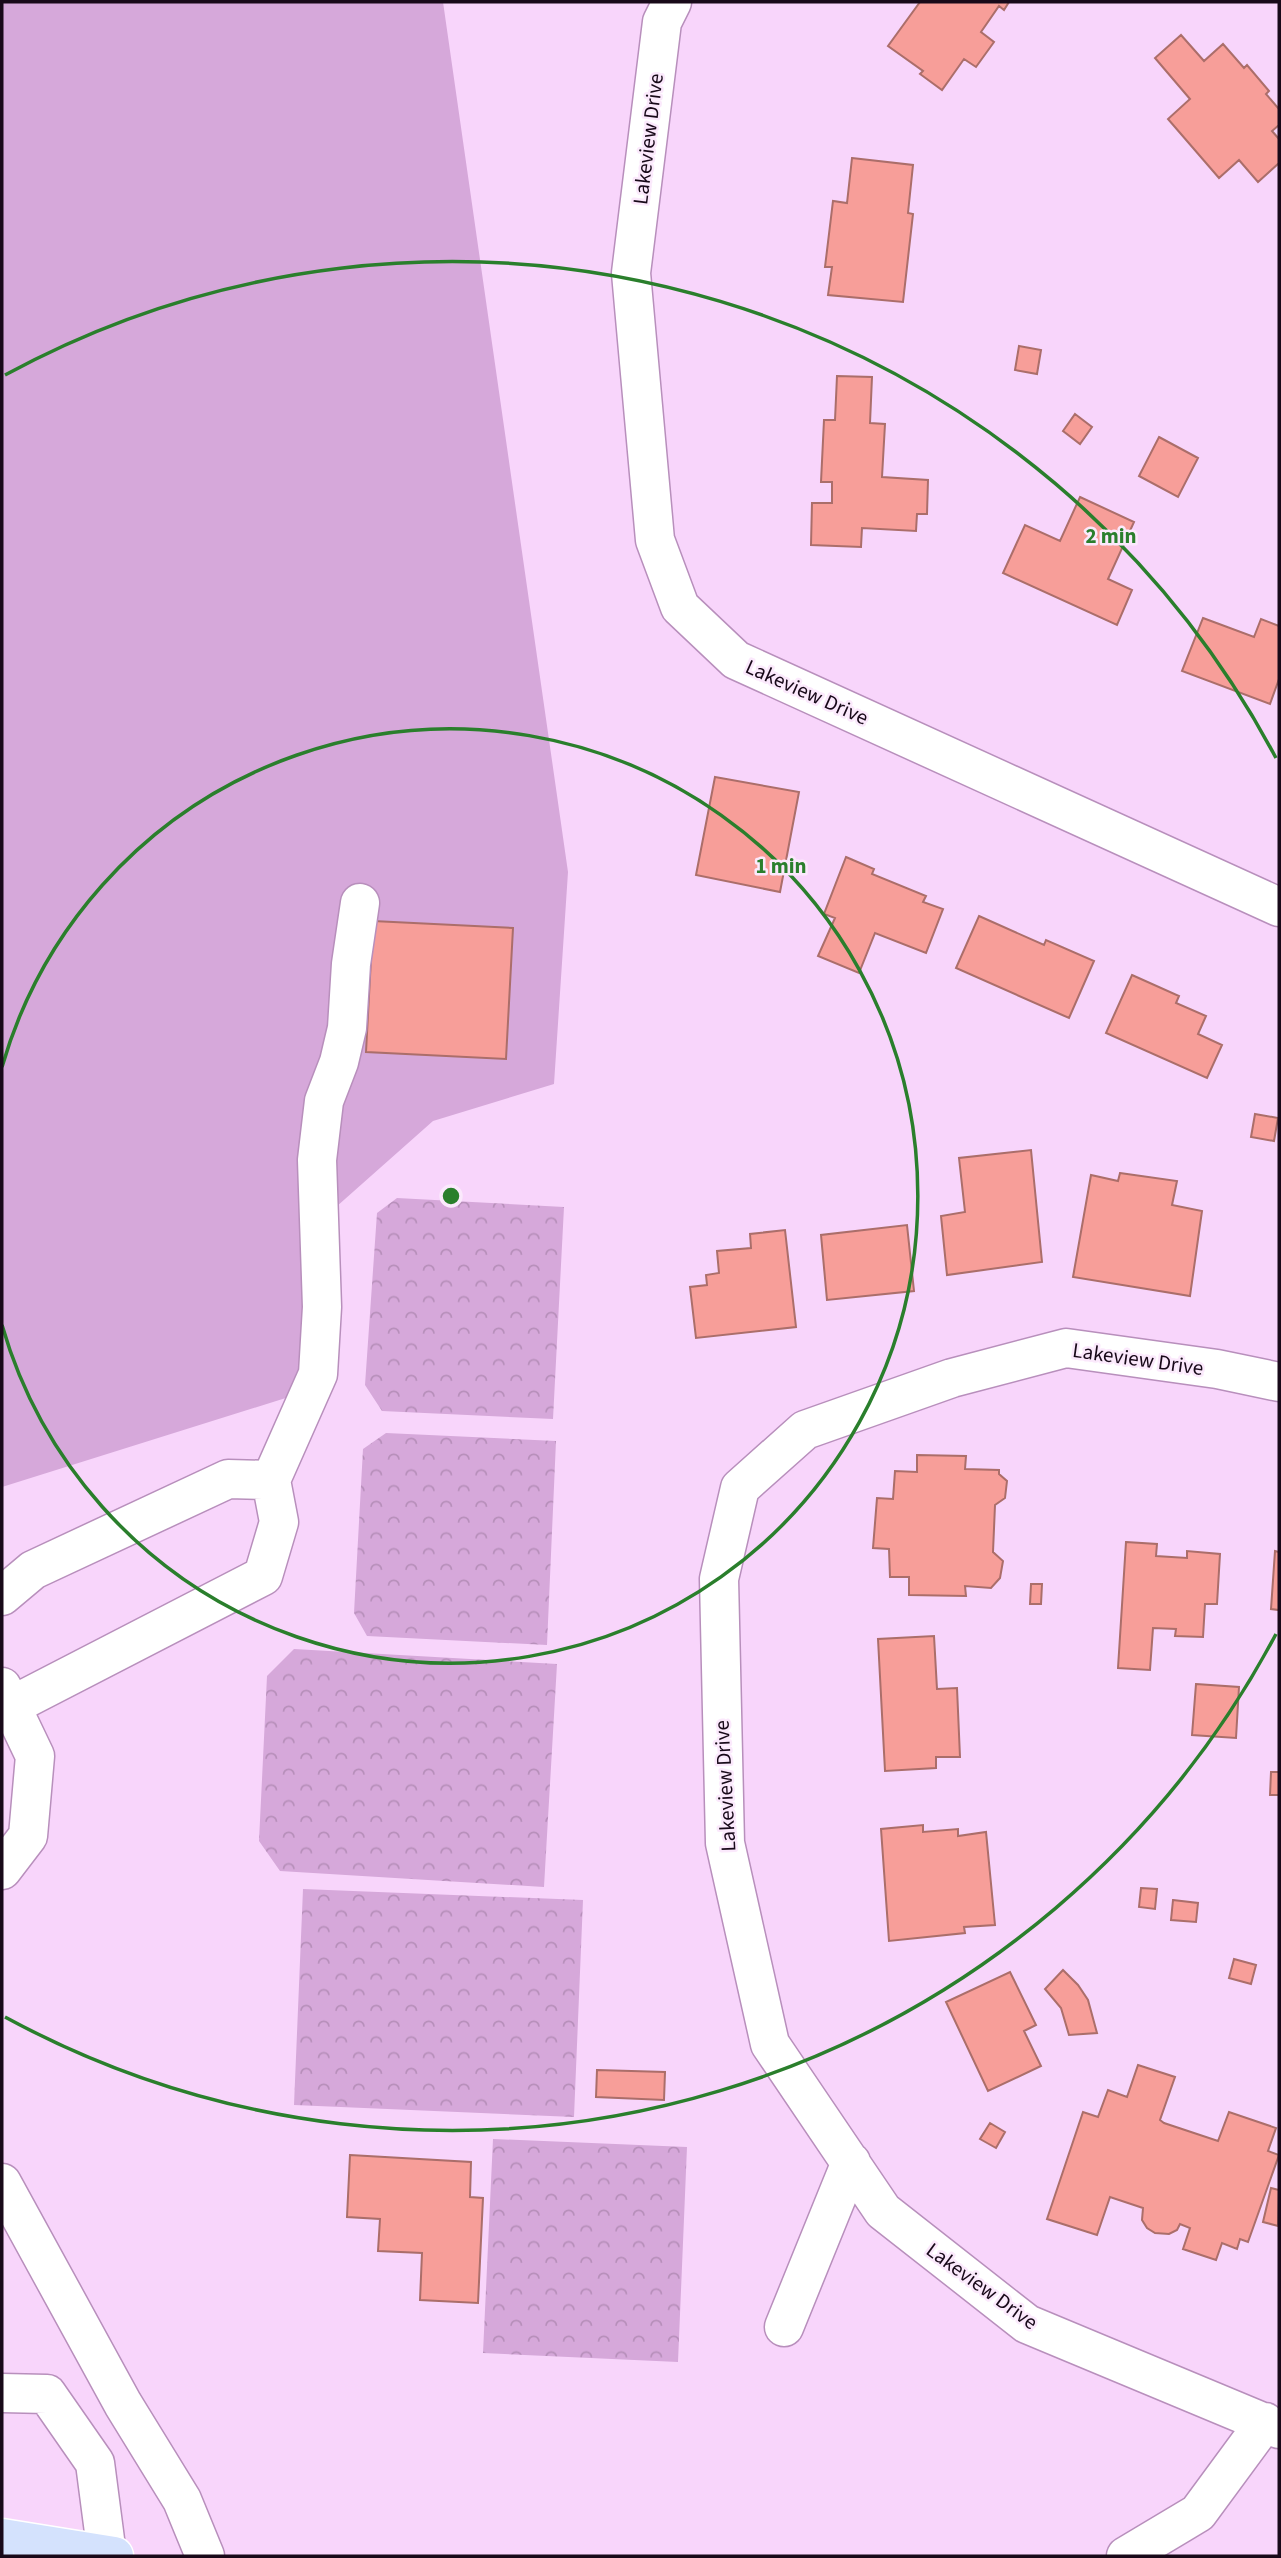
<svg xmlns="http://www.w3.org/2000/svg" width="1281" height="2558" font-family="'Source Sans 3',sans-serif">
<style>
.grass{fill:#d6a8da}
.park{fill:url(#park-crowns)}
.building{fill:#f79e99;stroke:#ab6e6a;stroke-width:2}
.lines{fill:none;stroke-linecap:round;stroke-linejoin:round}
.minor-casing{stroke:#b88fbc;stroke-width:41}
.major-casing{stroke:#fff;stroke-width:41}
.minor{stroke:#fff;stroke-width:38}
.major{stroke:#d4e2fd;stroke-width:38}
.ring{fill:none;stroke:#2a7f2c;stroke-width:3.5}
.labels{text-anchor:middle;dominant-baseline:central;stroke-width:5;stroke-linejoin:round;paint-order:stroke}
.street-label{font-size:21px;fill:#180919;stroke:#fbe9fc}
.centre{fill:#2a7f2c;stroke:#fbe9fc;stroke-width:3.5}
.ring-label{font-size:21px;text-anchor:middle;font-weight:bold;fill:#2a7f2c;stroke:#fbe9fc;stroke-width:5;stroke-linejoin:round;paint-order:stroke}
</style>
<defs>
<pattern id="park-crowns" width="20" height="18" patternUnits="userSpaceOnUse" patternTransform="scale(1.75)"><rect width="20" height="18" fill="#d6a8da"/><path d="M2 6a3 3 0 1 1 6 0M12 15a3 3 0 1 1 6 0" fill="none" stroke="#b78fba"/></pattern>
</defs>
<rect width="100%" height="100%" fill="#f8d5fb"/>
<!-- grass -->
<path class="grass" d="M2,2H443L568,872L554,1084L433,1121L336,1207L327,1385L2,1487Z"/>
<!-- park -->
<path class="park" d="M397,1198L564,1207L553,1419L382,1411L365,1385L377,1213Z
M386,1433L556,1441L547,1645L367,1636L354,1613L363,1449Z
M294,1649L557,1664L544,1887L280,1871L259,1841L267,1676Z
M303,1889L583,1900L574,2117L294,2105Z
M493,2139L687,2147L678,2362L483,2353Z"/>
<!-- building -->
<path class="building" d="M920,2H1009L1004,10L999,6L981,32L994,42L976,67L964,59L942,90L920,74L923,71L888,46Z
M1181,35L1204,61L1223,44L1244,68L1247,65L1269,91L1266,94L1279,109V125L1272,131L1279,139V163L1258,182L1239,160L1219,178L1168,119L1190,99L1155,58Z
M852,158L913,165L908,213L913,214L903,302L828,295L832,267H825L833,201L847,203Z
M1019,346L1041,350L1037,374L1015,370Z
M837,376L872,377L870,423L885,424L882,477L928,480L927,514H917L916,531L862,528L861,547L811,545L812,503H832V482H821L824,420H835Z
M1075,414L1092,427L1080,444L1063,431Z
M1159,437L1198,458L1178,497L1139,476Z
M1080,497L1134,522L1108,579L1132,590L1117,625L1003,573L1025,525L1060,541Z
M1203,618L1254,637L1261,619L1279,626V679L1270,704L1182,671Z
M715,777L799,792L780,892L696,875Z
M846,857L874,869L872,874L926,896L923,902L943,909L926,953L875,933L859,973L818,956L835,918L824,914Z
M979,916L1044,945L1046,940L1094,961L1069,1018L956,968Z
M373,921L513,928L506,1059L366,1052Z
M1132,975L1179,996L1176,1003L1206,1016L1198,1034L1222,1045L1207,1078L1106,1033Z
M1255,1114L1278,1118L1274,1141L1251,1137Z
M1031,1150L1042,1262L947,1275L941,1216L965,1212L959,1158Z
M1120,1173L1177,1181L1172,1205L1202,1211L1190,1296L1073,1277L1091,1175L1118,1181Z
M907,1225L914,1291L827,1300L821,1235Z
M785,1230L796,1327L696,1338L690,1287L707,1285L706,1275L719,1273L717,1251L751,1248L750,1234Z
M917,1455L966,1456L965,1469L999,1470V1474L1007,1481L1005,1498L995,1505L993,1552L1003,1561L1000,1578L991,1588L965,1586L966,1596L909,1595V1577H890L889,1549L873,1548L877,1498L893,1499L895,1471L917,1472Z
M1126,1542L1157,1544L1156,1556L1187,1558V1551L1220,1554L1217,1604H1205L1203,1637L1175,1636L1176,1629L1153,1628L1150,1670L1118,1668Z
M1275,1551L1279,1552V1610L1271,1609Z
M1031,1584H1042L1041,1604H1030Z
M934,1636L937,1689L957,1688L960,1757H936V1768L885,1771L878,1639Z
M1196,1684L1239,1687L1236,1738L1192,1735Z
M1271,1772H1279V1795H1270Z
M923,1825V1832L958,1829V1836L986,1832L995,1925L964,1927L965,1933L889,1941L881,1829Z
M1141,1888L1157,1889L1155,1909L1139,1907Z
M1173,1900L1198,1903L1196,1922L1171,1920Z
M1234,1959L1256,1965L1251,1984L1229,1978Z
M1063,1970L1078,1985L1088,2000L1097,2033L1069,2035L1061,2008L1045,1989Z
M1010,1972L1036,2025L1024,2031L1041,2066L988,2091L946,2002Z
M1138,2065L1175,2077L1160,2120L1164,2123L1218,2141L1229,2112L1276,2128L1268,2151L1279,2155L1248,2242L1240,2239L1237,2249L1222,2243L1216,2260L1183,2249L1190,2228L1180,2224L1177,2230L1169,2234L1155,2233L1147,2228L1142,2220L1143,2208L1110,2197L1097,2235L1047,2219L1083,2112L1098,2117L1108,2090L1127,2097Z
M597,2070L665,2072L664,2100L596,2097Z
M990,2123L1005,2132L996,2148L980,2139Z
M350,2155L471,2162L470,2197L483,2198L478,2303L420,2300L422,2253L378,2251L380,2219L347,2217Z
M1271,2188L1279,2190L1278,2226L1263,2222Z"/>
<g class="lines">
<defs>
<path id="minor" d="M672,2L662,22L631,273L655,540L680,607L736,660L1279,907
M1279,1382L1217,1369L1066,1348L952,1378L805,1430L740,1488L719,1579L725,1843L770,2044L883,2211L1027,2324L1279,2429
M271,1480L318,1374L322,1307L317,1160L324,1101L339,1062L347,1028L351,964L360,903
M2,1596L33,1570L228,1479L271,1480L279,1522L263,1576L11,1706
M2,1687L35,1756L28,1836L2,1870
M2,2183L123,2404L182,2500L205,2556
M784,2327L851,2162
M2,2393L47,2394L95,2463L107,2555
M1126,2556L1198,2513L1265,2422"/>
<path id="major" d="M2,2538L114,2556"/>
</defs>
<!-- minor casing -->
<use href="#minor" class="minor-casing"/>
<!-- major casing -->
<use href="#major" class="major-casing"/>
<!-- minor -->
<use href="#minor" class="minor"/>
<!-- major -->
<use href="#major" class="major"/>
</g>
<!-- distance rings -->
<g class="ring">
<path d="M2 1067A467 467 0 1 1 2 1325"/>
<path d="M1276 1634A934 934 0 0 1 5 2017M5 375A934 934 0 0 1 1276 758"/>
</g>
<g class="labels">
<!-- street labels -->
<g class="street-label">
<text transform="translate(648 139) rotate(-83)">Lakeview Drive</text>
<text transform="translate(807 692) rotate(24)">Lakeview Drive</text>
<text transform="translate(1138 1359) rotate(8)">Lakeview Drive</text>
<text transform="translate(725 1786) rotate(-93)">Lakeview Drive</text>
<text transform="translate(982 2286) rotate(36)">Lakeview Drive</text>
</g>
</g>
<circle cx="451" cy="1196" r="10" class="centre"/>
<g class="ring-label">
<text x="1111" y="543">2 min</text>
<text x="781" y="873">1 min</text>
</g>
<!-- border -->
<rect width="1281" height="2558" fill="none" stroke="#180919" stroke-width="7"/>
</svg>
